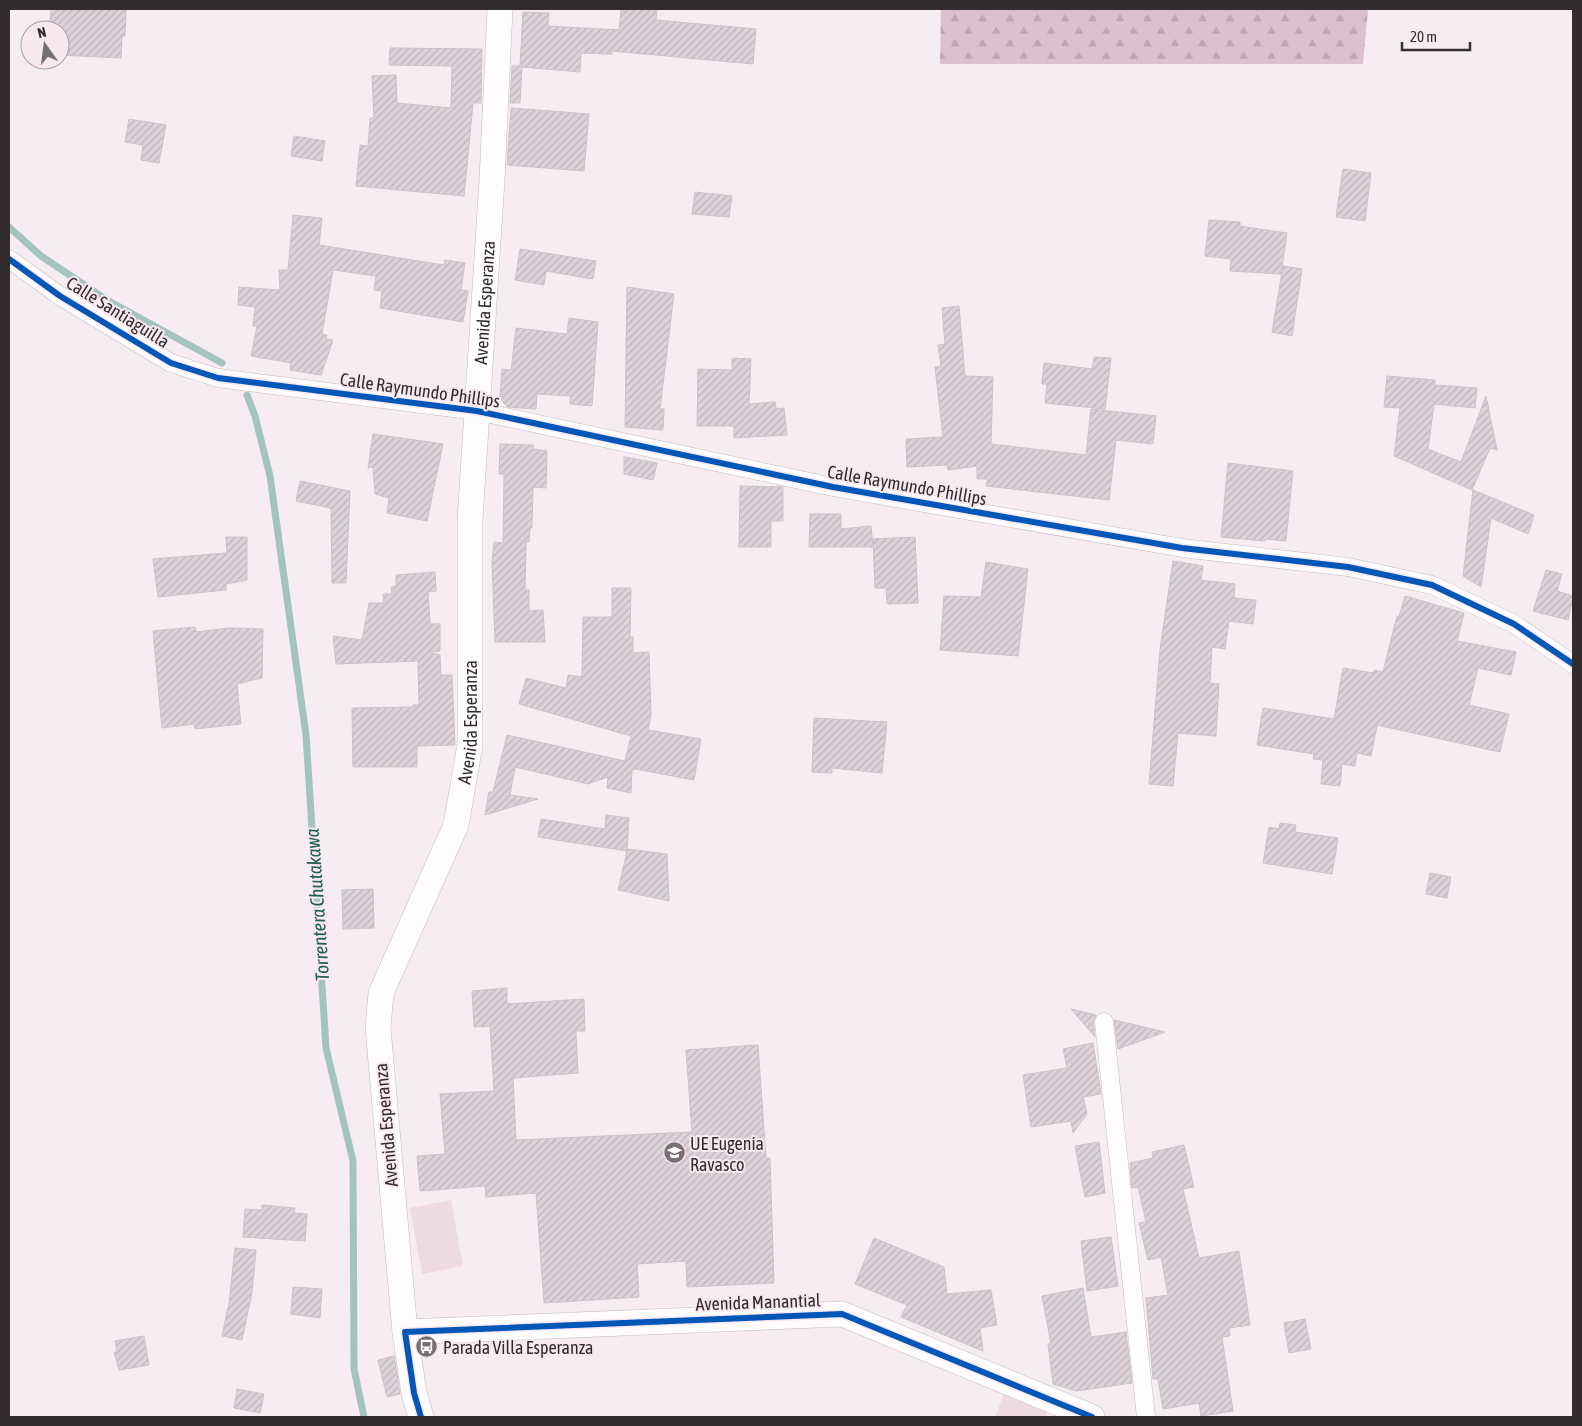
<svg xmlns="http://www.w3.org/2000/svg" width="1582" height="1426" font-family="'Asap Condensed',sans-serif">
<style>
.forest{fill:url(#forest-firs)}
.garden{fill:#eedae3}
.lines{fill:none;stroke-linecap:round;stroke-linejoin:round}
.stream{stroke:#a3c4be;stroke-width:7}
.building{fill:url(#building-hatch);stroke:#cac2c6}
.minor-casing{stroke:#c3bcc0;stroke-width:19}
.secondary-casing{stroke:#c3bcc0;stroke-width:26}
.minor{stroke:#fefcfd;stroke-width:18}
.secondary{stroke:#fefcfd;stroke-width:25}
.cycleway-casing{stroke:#fae8f0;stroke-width:9}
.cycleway{stroke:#0057b8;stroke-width:6}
.labels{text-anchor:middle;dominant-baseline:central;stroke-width:4;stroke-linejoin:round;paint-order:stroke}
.street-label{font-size:18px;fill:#322c2f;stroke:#fae8f0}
.poi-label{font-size:18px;fill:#322c2f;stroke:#fae8f0;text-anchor:start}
.water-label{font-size:19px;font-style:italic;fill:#1d6056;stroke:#fae8f0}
</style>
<defs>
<pattern id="forest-firs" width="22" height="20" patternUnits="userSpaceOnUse" patternTransform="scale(1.25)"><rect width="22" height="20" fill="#dbc0cd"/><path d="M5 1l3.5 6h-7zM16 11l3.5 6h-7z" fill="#bca5b0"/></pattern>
<pattern id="building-hatch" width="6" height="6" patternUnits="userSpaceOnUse" patternTransform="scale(1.25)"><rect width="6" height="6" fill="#ded2d9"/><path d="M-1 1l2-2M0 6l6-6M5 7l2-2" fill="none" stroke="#bfb4bb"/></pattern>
</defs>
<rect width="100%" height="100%" fill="#f6ecf1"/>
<!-- forest -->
<path class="forest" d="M941,9H1368L1363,64H940Z"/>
<!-- garden -->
<path class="garden" d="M451,1200L463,1266L422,1274L410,1208Z
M1005,1391L1049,1409L1045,1417H995Z"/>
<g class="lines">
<!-- stream -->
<path class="stream" d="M9,227L41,256L107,300L222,363
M247,395L255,416L270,476L306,735L326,1048L353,1161L354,1369L364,1417"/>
</g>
<!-- building -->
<path class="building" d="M51,9H126L125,36H122L121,58L60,55V30H50Z
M621,9H657L656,20L756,29L753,64L612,51V54L581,53L580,72L522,67L520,103H510L512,66H520L523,12L549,13L548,26L619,30Z
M390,48L482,49L481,103H473L464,196L356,186L360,145L368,146L370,118H374L372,76L396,75L397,103L451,108L452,66L389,65Z
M511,108L589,114L584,171L507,165Z
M129,119L166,125L159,163L141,160L143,145L125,142Z
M294,136L325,141L322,161L291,156Z
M1343,169L1371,173L1365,221L1336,217Z
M695,192L732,196L729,217L692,214Z
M293,215L322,218L319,245L444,265L445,260L465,263L461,290L468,291L463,322L380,308L382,291L374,290L376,276L333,270L322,334L327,335L326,339L333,340L321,375L290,370L291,363L251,356L257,326H253L255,307L238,305L239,287L280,290L279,270H288Z
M1209,220L1240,222V226L1287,233L1281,274L1230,271L1231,259L1205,256Z
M520,249L596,261L593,279L546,271L544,285L515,280Z
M1283,266L1302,269L1292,336L1272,332Z
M627,287L674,294L660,409H664L663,430L625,427Z
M959,306L965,376L993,377L991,444L1086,455L1091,409L1156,416L1153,444L1116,440L1109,500L986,486L988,479H977V466L948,470L947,465L907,467L906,439L943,437L935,367L941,366L938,345L945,344L942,308Z
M569,318L598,322L592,406L570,404V396L537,394L536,409L507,407L500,398L502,369L511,370L516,328L567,334Z
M1094,357L1111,358L1105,409L1045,403L1047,384H1042L1044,363L1092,369Z
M732,358L751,359L749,404L775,402L776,409L784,408L787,435L734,438V426H697L698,369L732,370Z
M1387,376L1435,380V385L1477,388L1475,408L1434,404L1428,449L1461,462L1486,396L1497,450L1490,448L1472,490L1394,456L1400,408L1384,407Z
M373,434L443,444L427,521L387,513L389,498L375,494L373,467L368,468Z
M500,444L533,445V449L547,451L546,488L533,487L532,528H530L529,542H526L525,590H529V611L543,610L545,642H495L492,562L494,542L503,543L504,474H499Z
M624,457L657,463L653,480L624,474Z
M1228,463L1293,471L1286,541L1266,539L1265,541L1221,537Z
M300,481L350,491L346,583H332L331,508L296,501Z
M740,486L783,487V521H771V547H739Z
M1473,490L1534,515L1528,534L1491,518L1481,587L1463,576Z
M810,514H841V529L871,526L873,547H809Z
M226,537H247V580L226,584V590L158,597L153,559L227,553Z
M915,537L918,603L887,604L886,588H875L873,539Z
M1173,561L1203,566L1201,580L1235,584L1234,598L1256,600L1253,624L1229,621L1225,649L1212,647L1210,683L1219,684L1216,736L1178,733L1173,786L1149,784L1160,649Z
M986,562L1028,569L1018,656L940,650L944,596L981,597Z
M1546,570L1562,574L1557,591L1573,596L1568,620L1533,611Z
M435,572L436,591L428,592L430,624H440V651L428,652L440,655L441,675H452L455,745L417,746V767H353L352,708L413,707V705H419L418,661L336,664L333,636L362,640L369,603H384L383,594H392L391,587L396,586V575Z
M612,588H631L630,637H633V653L649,652L651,714L648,730L701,739L694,780L635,769L632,770L631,793L607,788L608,777L588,784L515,767L510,795L538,799L485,815L489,792H493L507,735L625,761L631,736L519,704L526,678L566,688L568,675L582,677L583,617H612Z
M1405,596L1464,613L1457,641L1516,652L1511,675L1478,668L1469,705L1509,714L1500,752L1377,725L1371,756L1357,753L1355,766L1342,764L1340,786L1321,784L1323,760L1313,759L1314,754L1257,745L1263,708L1334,719L1343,668L1374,673V670L1383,672L1397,616L1399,617Z
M195,627L196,632L229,628L263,629L262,678L237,684L241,724L195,729L194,724L162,728L153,631Z
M814,718L887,722L882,773L832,768V773L812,772Z
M606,815L629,818L627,849L667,854L669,901L618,890L627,851L538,837L541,819L605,829Z
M1280,823L1296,825L1295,832L1338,838L1332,874L1263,863L1269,827L1279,829Z
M1430,873L1451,877L1447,898L1426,894Z
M373,889L374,928L343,929L342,890Z
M507,988V1004L584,999L585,1031H576L578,1073L513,1078L516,1140L692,1132L686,1050L758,1045L766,1158H770L774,1283L687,1287L686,1261L637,1264L639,1297L544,1303L536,1193L486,1197L485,1186L420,1191L417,1156L445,1154L440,1094L494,1091L490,1026L474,1027L472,991Z
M1071,1009L1096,1015L1093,1023L1095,1037Z
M1114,1020L1165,1032L1118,1049Z
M1093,1043L1101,1094L1083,1097L1087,1114L1073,1133L1071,1121L1031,1127L1023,1075L1067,1068L1063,1049Z
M1099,1142L1105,1193L1085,1197L1075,1146Z
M1184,1145L1194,1187L1183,1189L1199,1258L1239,1251L1250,1325L1229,1328L1230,1336L1222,1337L1233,1411L1201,1416L1199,1403L1163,1409L1158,1379H1153L1146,1298L1168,1295L1161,1257L1148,1260L1139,1223L1146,1222L1138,1187L1132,1188L1130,1163L1153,1158L1152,1152Z
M262,1205L295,1208L294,1213L307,1214L305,1241L243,1237L245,1209L262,1210Z
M1111,1237L1118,1286L1087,1291L1081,1241Z
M874,1238L944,1267L947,1294L991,1290L997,1325L980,1328L983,1351L901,1317L907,1305L855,1284Z
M235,1248L256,1250L252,1293L242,1340L222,1336L229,1303Z
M293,1287L322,1289L320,1318L291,1314Z
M1083,1288L1091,1337L1126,1332L1132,1383L1076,1391L1053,1384L1048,1344H1051L1042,1296Z
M1305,1319L1311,1349L1289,1353L1284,1323Z
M144,1336L149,1365L119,1370L114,1352H117L115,1341Z
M394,1356L400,1394L387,1397L378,1360Z
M237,1389L264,1394L260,1413L234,1408Z"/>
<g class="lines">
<defs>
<path id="minor" d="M9,259L60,296L171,363L218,378L477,411L833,487L1182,548L1348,567L1432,585L1514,624L1573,664
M1104,1022L1146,1417"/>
<g id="secondary">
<path d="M405,1332L842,1314L1092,1417"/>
<path id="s1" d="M421,1417L414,1393L405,1332L378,1028L381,993L456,825L470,745V520L492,180L500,9"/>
</g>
</defs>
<!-- minor casing -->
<use href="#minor" class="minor-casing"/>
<!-- secondary casing -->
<use href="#secondary" class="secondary-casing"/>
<!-- minor -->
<use href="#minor" class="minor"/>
<!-- secondary -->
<use href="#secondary" class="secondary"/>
<defs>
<path id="cycleway" d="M9,259L60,296L171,363L218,378L477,411L833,487L1182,548L1348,567L1432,585L1514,624L1573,664
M421,1417L414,1393L405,1332L842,1314L1092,1417"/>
</defs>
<!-- cycleway casing -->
<use href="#cycleway" class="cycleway-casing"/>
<!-- cycleway -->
<use href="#cycleway" class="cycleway"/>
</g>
<!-- icons -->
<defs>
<symbol id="school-disc" viewBox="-11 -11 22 22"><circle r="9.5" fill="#776f73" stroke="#fae8f0"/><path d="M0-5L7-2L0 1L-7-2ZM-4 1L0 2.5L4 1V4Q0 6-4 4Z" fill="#fff"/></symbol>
<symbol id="bus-disc" viewBox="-11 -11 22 22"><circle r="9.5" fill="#776f73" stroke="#fae8f0"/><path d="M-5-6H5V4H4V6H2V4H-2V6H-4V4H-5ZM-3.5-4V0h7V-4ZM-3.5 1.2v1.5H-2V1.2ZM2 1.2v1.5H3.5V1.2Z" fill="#fff"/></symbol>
</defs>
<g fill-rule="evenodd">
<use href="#school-disc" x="662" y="1140" width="25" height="25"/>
<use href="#bus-disc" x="414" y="1334" width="25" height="25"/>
</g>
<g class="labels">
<!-- street labels -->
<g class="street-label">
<text stroke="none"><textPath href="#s1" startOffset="1135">Avenida Esperanza</textPath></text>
<text transform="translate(118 312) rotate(32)">Calle Santiaguilla</text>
<text transform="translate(420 390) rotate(8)">Calle Raymundo Phillips</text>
<text transform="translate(907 485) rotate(10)">Calle Raymundo Phillips</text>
<text stroke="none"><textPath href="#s1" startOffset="715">Avenida Esperanza</textPath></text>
<text transform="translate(386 1125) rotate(-95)">Avenida Esperanza</text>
<text transform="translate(758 1302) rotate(-2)">Avenida Manantial</text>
</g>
<!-- poi labels -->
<g class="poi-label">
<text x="690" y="1143">UE Eugenia<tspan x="690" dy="21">Ravasco</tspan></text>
<text x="443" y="1347">Parada Villa Esperanza</text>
</g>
<!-- water labels -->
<g class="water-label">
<text transform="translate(317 905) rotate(-94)">Torrentera Chutakawa</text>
</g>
</g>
<!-- border -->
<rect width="1582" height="1426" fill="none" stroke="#322c2f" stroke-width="20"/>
<!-- north arrow -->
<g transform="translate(45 45) rotate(346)"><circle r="24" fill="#fae8f0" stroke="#aa9da3"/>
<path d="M0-4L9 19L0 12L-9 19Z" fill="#776f73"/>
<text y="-8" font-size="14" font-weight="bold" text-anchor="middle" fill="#322c2f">N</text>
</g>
<!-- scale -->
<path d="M1402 42v8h68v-8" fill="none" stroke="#322c2f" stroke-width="2.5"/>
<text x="1410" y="42" font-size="15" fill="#322c2f" stroke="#fae8f0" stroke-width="4" paint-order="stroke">20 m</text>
</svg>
